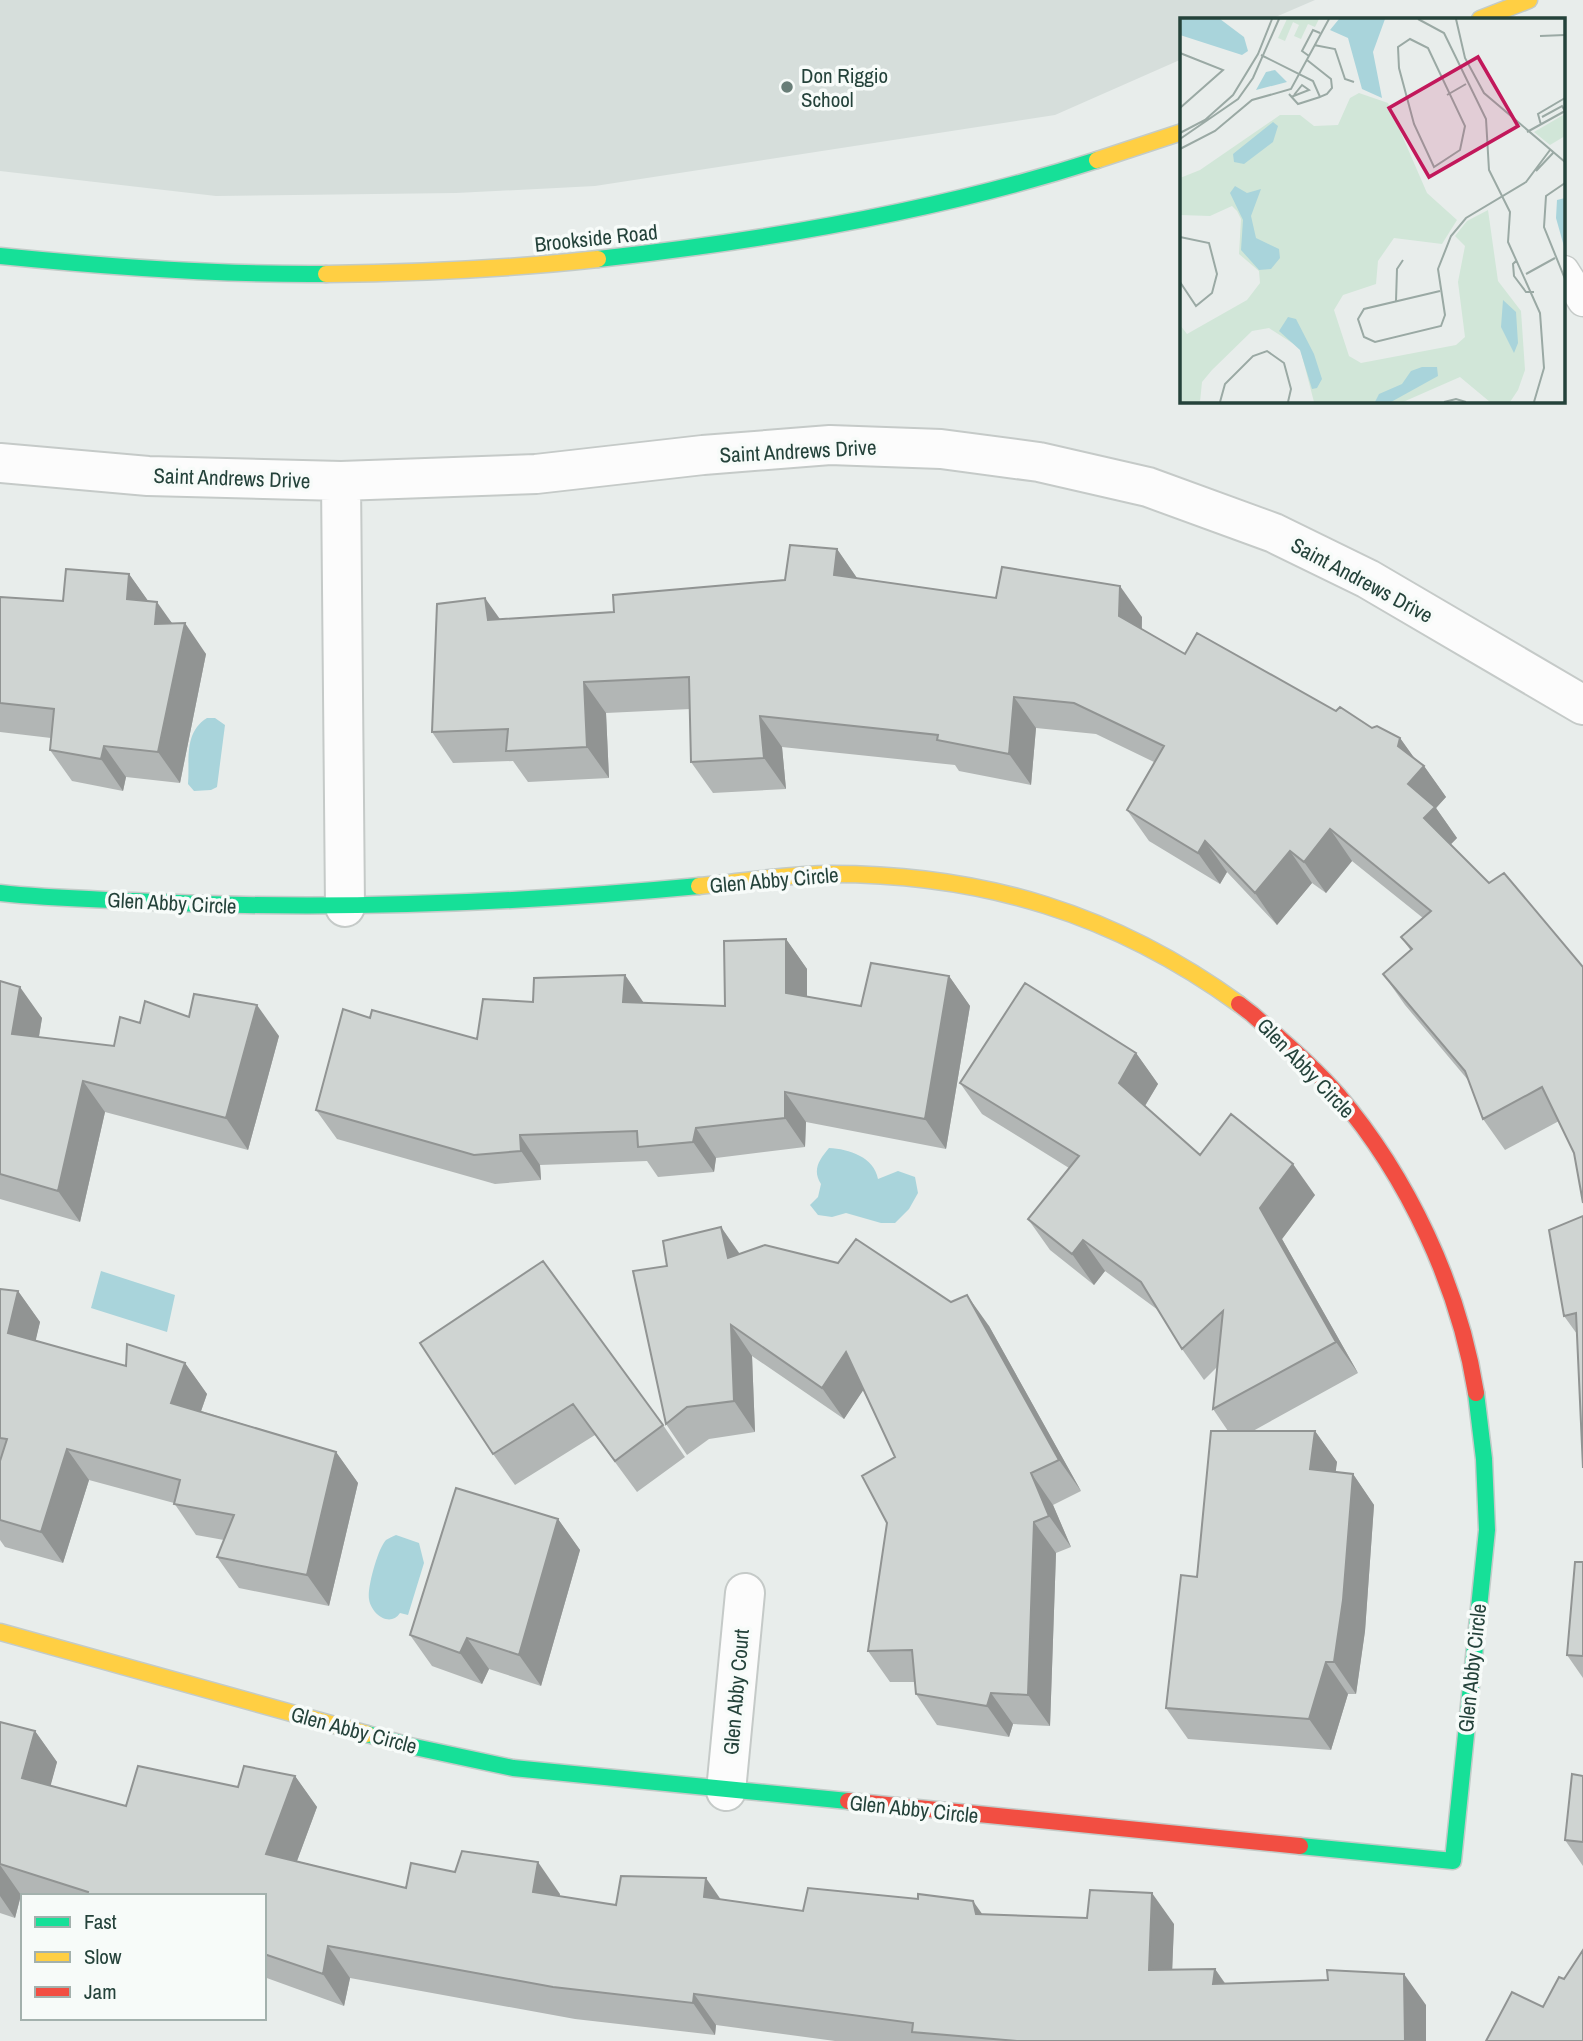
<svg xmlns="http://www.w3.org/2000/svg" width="1583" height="2041" font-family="'Archivo Narrow',sans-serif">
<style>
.built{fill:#d6dedb}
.water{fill:#a9d4db}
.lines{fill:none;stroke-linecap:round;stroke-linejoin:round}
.lane-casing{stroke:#c5cac8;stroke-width:33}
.street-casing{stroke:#c5cac8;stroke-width:42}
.fast-casing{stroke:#c3cbc8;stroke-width:19}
.slow-casing{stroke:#c3cbc8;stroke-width:19}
.jam-casing{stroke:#c3cbc8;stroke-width:19}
.lane{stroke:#fcfcfc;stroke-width:30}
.street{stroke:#fcfcfc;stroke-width:38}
.fast{stroke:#16e098;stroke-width:16}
.slow{stroke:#ffcf43;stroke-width:16}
.jam{stroke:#f24e42;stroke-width:16}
.wall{fill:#b2b6b5}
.shaded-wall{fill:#919493}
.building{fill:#cfd4d2;stroke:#919493;stroke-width:2}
.poi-dot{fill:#697e78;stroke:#f7fbf9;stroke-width:2.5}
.labels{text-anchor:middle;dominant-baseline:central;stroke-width:7;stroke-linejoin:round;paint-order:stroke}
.poi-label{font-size:21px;fill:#24423a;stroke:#f7fbf9;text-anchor:start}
.street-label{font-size:21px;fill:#24423a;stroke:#f7fbf9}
.inset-road{fill:none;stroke:#9aa9a4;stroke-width:2}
.view{fill:#c2185b;fill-opacity:0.15;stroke:#c2185b;stroke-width:3.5}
.inset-edge{fill:none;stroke:#24423a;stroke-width:3.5}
</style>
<rect width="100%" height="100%" fill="#e8edeb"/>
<!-- built -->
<path class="built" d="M0,0H1315L1271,19H1182V59L1055,115L595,186L456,193L216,196L0,171Z"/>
<!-- water -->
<path class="water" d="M207,718H215L225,725L217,787L211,790L194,791L188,784C190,761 183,733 207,718Z
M829,1148C849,1149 874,1157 878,1179L898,1171L915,1177L918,1193L909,1209L895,1223H881L846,1213L832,1217L818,1215L810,1205L818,1197L821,1184C812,1170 819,1160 829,1148Z
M101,1271L175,1295L167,1332L91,1308Z
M396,1535L419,1543L424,1563L408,1615L400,1613C390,1628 371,1614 369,1599C367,1588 378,1548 386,1540C389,1538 392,1537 396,1535Z"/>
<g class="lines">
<defs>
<path id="lane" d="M1564,271L1583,301"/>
<path id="street" d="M0,463L148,476L341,481L536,474L703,455L830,445L941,449L1039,462L1148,487L1274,533L1368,579L1583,705
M341,481L345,907
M726,1791L745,1593"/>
<path id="fast" d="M0,256C109,267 216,275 326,274
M598,259C762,241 939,211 1097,160
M0,893C44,898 88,899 132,901C321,911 510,904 699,886
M367,1734L410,1746L513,1768L848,1801
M1300,1846L1453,1861L1487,1530L1484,1459L1476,1393"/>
<path id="slow" d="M1480,19L1529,0
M1097,160L1182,132
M326,274C417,273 507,269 598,259
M699,886C743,882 787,874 831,874C984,874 1115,914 1239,1004
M0,1632L367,1734"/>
<path id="jam" d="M1239,1004L1252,1014C1281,1040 1312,1065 1338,1095C1408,1177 1459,1286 1476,1393
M848,1801L1300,1846"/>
</defs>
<!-- lane casing -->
<use href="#lane" class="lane-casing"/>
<!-- street casing -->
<use href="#street" class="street-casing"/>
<!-- fast casing -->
<use href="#fast" class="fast-casing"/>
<!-- slow casing -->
<use href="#slow" class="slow-casing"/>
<!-- jam casing -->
<use href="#jam" class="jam-casing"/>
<!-- lane -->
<use href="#lane" class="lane"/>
<!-- street -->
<use href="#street" class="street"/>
<!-- fast -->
<use href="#fast" class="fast"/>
<!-- slow -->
<use href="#slow" class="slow"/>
<!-- jam -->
<use href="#jam" class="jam"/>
</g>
<!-- wall -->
<path class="wall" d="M837,549L857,578L996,598L1142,617V629L1185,654L1336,711L1372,728L1400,738L1415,759L1424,766L1446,797L1436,808L1457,838L1451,844L1574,1153L1559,1121L1505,1150L1483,1119L1468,1080L1405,1005L1383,974L1411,951L1401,937L1423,918L1352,861L1326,893L1312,883L1277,925L1227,872L1220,884L1149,841L1127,810L1154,762L1096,734L1036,728L1031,785L959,771L955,765L782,747L786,789L713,793L691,762L690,709L606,713L609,778L528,782L513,761L453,763L432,732L500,619L614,612L785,580Z
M129,574L148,601L206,654L180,783L126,777L123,791L72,781L50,750L51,738L0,732V597L63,601Z
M786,939L807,969V997L861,1006L949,976L970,1006L946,1149L806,1122L805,1147L716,1158L714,1172L658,1177L647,1161L540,1165L541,1180L495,1184L337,1139L316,1110L370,1018L477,1039L533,1002L625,975L644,1003L725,1006Z
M0,981L42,1018L39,1037L114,1046L140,1023L189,1017L279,1036L248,1150L105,1112L80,1222L0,1199Z
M1136,1053L1158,1084L1145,1106L1200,1155L1315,1195L1282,1239L1358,1373L1253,1431H1315L1337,1462L1335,1472L1353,1474L1374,1505L1365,1631L1356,1694H1348L1331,1750L1188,1739L1166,1708L1197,1577L1228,1431L1213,1409L1217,1367L1204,1380L1182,1349L1158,1310L1105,1271L1094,1285L1050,1250L1028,1219L1069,1168L982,1114L960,1083Z
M1583,1216L1577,1334L1564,1316Z
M721,1227L740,1254L951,1302L989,1326L1081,1491L1053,1505L1071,1547L1056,1553L1050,1726L1013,1724L1009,1737L937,1725L916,1694L915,1682H890L868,1651L887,1523L895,1457L863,1390L844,1419L752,1356L755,1432L709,1439L687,1455L666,1424L667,1266Z
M0,1289L18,1291L40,1322L35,1341L126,1366L185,1363L207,1394L201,1411L336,1452L358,1483L329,1606L239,1588L217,1557L224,1540L196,1535L174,1503L89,1480L63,1563L5,1547L0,1540Z
M420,1343L663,1425L685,1457L637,1492L595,1435L515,1485L493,1454Z
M558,1519L580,1550L541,1686L489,1669L482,1684L432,1666L410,1635Z
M1583,1562V1678L1567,1655Z
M0,1722L35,1731L57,1762L50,1786L126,1806L295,1776L317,1807L297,1861L406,1888L560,1894L559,1896L616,1905L720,1899L803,1911L982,1914L1174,1924L1172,1970L1215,1969L1225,1983L1426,2005V2041H835L716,2025L715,2035L575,2019L350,1978L344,2006L264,1977V1896L21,1895L15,1918L0,1913Z
M1583,1776V1866L1565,1840Z"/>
<!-- shaded-wall -->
<path class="shaded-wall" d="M837,549L859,581L834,575Z
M129,574L151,605L127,599Z
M1120,586L1142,617L1141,647L1119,616Z
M485,598L507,629L488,620Z
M157,602L179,633L155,624Z
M185,623L206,654L180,783L158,752Z
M584,682L606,713L609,778L587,747Z
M1014,697L1036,728L1031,785L1009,754Z
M760,716L782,747L786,789L764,758Z
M1400,738L1422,769L1424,766L1446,797L1436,808L1457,838L1446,849L1424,818L1408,784L1398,746Z
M104,746L126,777L123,791L101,759Z
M1330,829L1352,861L1326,893L1304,862Z
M1205,841L1227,872L1220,884L1198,853Z
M1290,851L1312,883L1277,925L1255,893Z
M786,939L807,969V1023L786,993Z
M625,975L645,1005L623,1002Z
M949,976L970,1006L946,1149L925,1119Z
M20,987L42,1018L34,1065L12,1034Z
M257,1005L279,1036L248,1150L226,1118Z
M1136,1053L1158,1084L1140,1114L1119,1083Z
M83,1081L105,1112L80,1222L58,1191Z
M785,1092L806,1122L805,1147L785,1118Z
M696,1128L716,1158L714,1172L693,1142Z
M520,1135L540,1165L541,1180L521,1151Z
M1293,1164L1315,1195L1282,1239L1358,1373L1336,1342L1260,1208Z
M721,1227L743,1259L728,1258Z
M1083,1240L1105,1271L1094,1285L1072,1254Z
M18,1291L40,1322L30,1365L8,1333Z
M967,1295L989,1326L1081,1491L1059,1460Z
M731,1325L752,1356L755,1432L734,1401Z
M846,1352L868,1383L844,1419L822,1388Z
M185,1363L207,1394L193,1434L171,1403Z
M1315,1431L1337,1462L1332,1500L1310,1469Z
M67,1449L89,1480L63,1563L41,1532Z
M336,1452L358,1483L329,1606L307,1575Z
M1031,1473L1053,1505L1071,1547L1049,1516Z
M1353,1474L1374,1505L1365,1631L1356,1694L1334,1662Z
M558,1519L580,1550L541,1686L519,1655Z
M1034,1522L1056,1553L1050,1726L1028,1695Z
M467,1638L489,1669L482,1684L460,1653Z
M1326,1662L1348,1694L1331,1750L1309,1719Z
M991,1693L1013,1724L1009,1737L987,1706Z
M35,1731L57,1762L44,1810L22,1778Z
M295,1776L317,1807L288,1885L266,1854Z
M538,1862L560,1894L555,1923L533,1892Z
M0,1865L21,1895L15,1918L0,1896Z
M706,1878L728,1910L704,1897Z
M1152,1893L1174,1924L1171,2001L1149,1970Z
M973,1901L995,1932L976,1914Z
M328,1946L350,1978L344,2006L323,1974Z
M1215,1969L1236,2000L1213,1984Z
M1404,1974L1426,2005V2041H1405Z
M694,1994L716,2025L715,2035L693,2003Z"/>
<!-- building -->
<path class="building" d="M790,545L837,549L834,575L996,598L1002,567L1120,586L1119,616L1185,654L1197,633L1336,711L1340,707L1372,728L1377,726L1400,738L1398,746L1424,766L1408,784L1435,807L1424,818L1489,883L1504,873L1583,967V1203L1574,1153L1542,1087L1483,1119L1465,1071L1383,974L1412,949L1401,937L1431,911L1330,829L1304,862L1290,851L1255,893L1205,841L1198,853L1127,810L1164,746L1074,703L1014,697L1009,754L937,740L938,735L760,716L764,758L691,762L689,677L584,682L587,747L506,751L508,729L432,732L437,604L485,598L488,620L614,612L613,595L785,580Z
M66,569L129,574L127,599L157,602L155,624L185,623L158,752L104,746L101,759L50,750L54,709L0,703V597L63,601Z
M786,939V993L861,1006L871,963L949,976L925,1119L785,1092V1118L696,1128L693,1142L638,1147L637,1131L520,1135L521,1151L474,1155L316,1110L343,1009L370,1018L372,1010L477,1039L483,999L533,1002L534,978L625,975L623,1002L725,1006L724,941Z
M0,981L20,987L12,1034L114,1046L120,1017L140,1023L145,1001L189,1017L194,994L257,1005L226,1118L83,1081L58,1191L0,1174Z
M1025,983L1136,1053L1119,1083L1200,1155L1231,1114L1293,1164L1260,1208L1336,1342L1213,1409L1223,1311L1182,1349L1141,1282L1083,1240L1072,1254L1028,1219L1079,1156L960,1083Z
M1583,1216V1468L1576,1313L1564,1316L1549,1230Z
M721,1227L728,1258L765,1245L838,1263L856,1239L951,1302L967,1295L1059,1460L1031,1473L1049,1516L1034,1522L1028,1695L991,1693L987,1706L916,1694L912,1650L868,1651L887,1523L862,1476L895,1457L846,1352L822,1388L731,1325L734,1401L687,1407L666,1424L633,1271L667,1266L663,1241Z
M543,1261L663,1425L615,1461L573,1404L493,1454L420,1343Z
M0,1289L18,1291L8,1333L126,1366L127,1344L185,1363L171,1403L336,1452L307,1575L217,1557L234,1515L174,1504L180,1480L67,1449L41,1532L0,1520V1461L7,1439L0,1438Z
M1211,1431H1315L1310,1469L1353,1474L1343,1600L1334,1662H1326L1309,1719L1166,1708L1181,1575L1197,1577Z
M456,1488L558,1519L519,1655L467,1638L460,1653L410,1635Z
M1575,1562H1583V1656L1567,1655Z
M0,1722L35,1731L22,1778L126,1806L138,1766L238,1787L244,1766L295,1776L266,1854L406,1888L411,1863L455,1872L462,1851L538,1862L533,1892L616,1905L621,1876L706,1878L704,1897L803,1911L808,1888L918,1899V1894L973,1901L976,1914L1087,1918L1090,1890L1152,1893L1149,1970L1215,1969L1213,1984L1328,1980L1327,1970L1404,1974L1405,2041H1017L912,2032L913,2023L694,1994L693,2003L553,1987L328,1946L323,1974L264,1954V1896H87L88,1892L0,1864Z
M1572,1774L1583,1776V1842L1565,1840Z
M1583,1950V2041H1486L1512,1992L1543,2007L1559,1977L1564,1979Z"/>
<!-- markers -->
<circle class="poi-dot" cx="787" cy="87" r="7"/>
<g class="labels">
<!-- poi labels -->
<g class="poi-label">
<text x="801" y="75">Don Riggio<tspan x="801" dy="24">School</tspan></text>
</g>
<!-- street labels -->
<g class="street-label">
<text transform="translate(596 238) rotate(-6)">Brookside Road</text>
<text transform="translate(798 451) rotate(-3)">Saint Andrews Drive</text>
<text transform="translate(232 478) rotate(2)">Saint Andrews Drive</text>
<text transform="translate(1362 580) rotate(28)">Saint Andrews Drive</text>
<text transform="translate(774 880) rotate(-5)">Glen Abby Circle</text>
<text transform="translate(172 903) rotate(3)">Glen Abby Circle</text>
<text transform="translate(1306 1068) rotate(46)">Glen Abby Circle</text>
<text transform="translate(1472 1668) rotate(-84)">Glen Abby Circle</text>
<text transform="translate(736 1692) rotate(-85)">Glen Abby Court</text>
<text transform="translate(354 1730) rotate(15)">Glen Abby Circle</text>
<text transform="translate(914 1809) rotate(6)">Glen Abby Circle</text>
</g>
</g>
<!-- overview -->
<g transform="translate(1180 18)">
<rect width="385" height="385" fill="#e8edeb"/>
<path d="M107,1H139L135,9L128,6L121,21L114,18L119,7L113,4L105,23L98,20ZM179,75L208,85L247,175L277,202L262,226L214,220L198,243L196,266L163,277L154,292L169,338L181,345L276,327L285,319L278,264L285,228L275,218L287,203L308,192L318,263L341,293L345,352L338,372L330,384H310L280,359L223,384H134L120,330L89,310L72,313L32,352L22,364L20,384H0V307L7,316L67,282L80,265L79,253L59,236L61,201L57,193L52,188L30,198L0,197V160L20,152L100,97H120L134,108L158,107L170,80ZM385,96V118L370,127L354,114Z" fill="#d1e6d8"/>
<path d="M0,1H40L64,19L68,33L62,37L0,17ZM159,1H205L193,34L202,80L182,71L168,20L150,12ZM95,52L107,64L76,72L86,54ZM93,104L98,108L93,124L64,146L54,144L53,136ZM55,168L67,175L81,171L71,198L76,220L99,231L100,240L91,251L79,252L61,232L63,202L50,175ZM385,180V232L376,200L377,182ZM323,282L336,294L338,325L334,335L321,309ZM108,299L116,301L134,336L142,361L137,370L132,371L120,332L99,313ZM242,349H257L258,358L211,384H195L199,376L222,366L231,353Z" fill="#a9d4db"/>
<path class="inset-road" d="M238,1L264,15L306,101L309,152L330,194L328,224L360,295L364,350L354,384M276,1L285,40L304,75L385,144M360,18L385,17M230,21L248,30L285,108L280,132L254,149L234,106L219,50L218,29ZM134,27L155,31L165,61L174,64M0,35L43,52L0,90M81,37L133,63L140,79L147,76L152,70L151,61L127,42M129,38L122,33L133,12L140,15M109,76L118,86L140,79M267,77L286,66M111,79L129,72L122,67L114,77M362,99L382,88L385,93M361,107L358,96L385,80M347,114L385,93M0,115L25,102L53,77L78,36L92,1M0,121L58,81L73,60L99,1M0,131L35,113L72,82L111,71L149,1M356,153L373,135M385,165L366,178L364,209L385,261M0,219L29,225L37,256L32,275L16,288L0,264M337,242L333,246L334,258L346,274H354M346,256L375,240M260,273L184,291L178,301L184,319L195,324L261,308L265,297L258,251L271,218L286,200L346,164L370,132M216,283L217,251L223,242M40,384L45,366L73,338L87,333L104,345L111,371L108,384M264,384L276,381L286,384"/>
<path class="view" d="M298,39L338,108L249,159L209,90Z"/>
<rect width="385" height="385" class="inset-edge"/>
</g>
<!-- legend -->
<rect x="21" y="1894" width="245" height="126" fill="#f7fbf9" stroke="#a3b1ad" stroke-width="2"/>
<rect x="35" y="1917" width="35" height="10" fill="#16e098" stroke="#a3b1ad" stroke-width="2"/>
<text x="84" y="1929" font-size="21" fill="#24423a">Fast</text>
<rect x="35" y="1952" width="35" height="10" fill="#ffcf43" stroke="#a3b1ad" stroke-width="2"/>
<text x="84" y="1964" font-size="21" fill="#24423a">Slow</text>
<rect x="35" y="1987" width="35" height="10" fill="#f24e42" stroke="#a3b1ad" stroke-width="2"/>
<text x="84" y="1999" font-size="21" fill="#24423a">Jam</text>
</svg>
